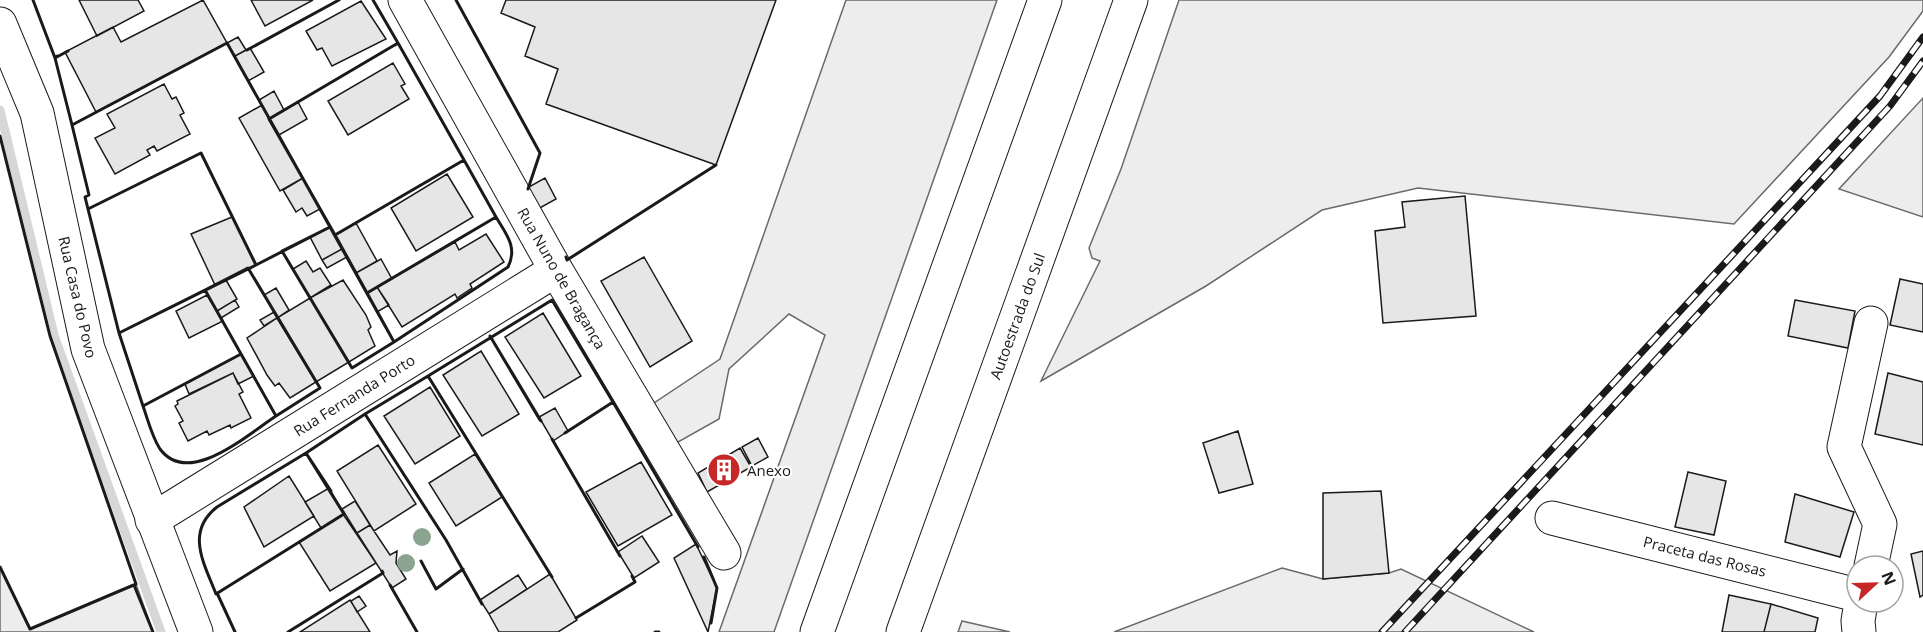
<svg xmlns="http://www.w3.org/2000/svg" width="1923" height="632" font-family="'Open Sans',sans-serif">
<style>
.built{fill:#ededed;stroke:#6a6a6a;stroke-width:1.5}
.lines{fill:none;stroke-linecap:round;stroke-linejoin:round}
.stream{stroke:#d7d7d7;stroke-width:9}
.building{fill:#e6e6e6;stroke:#1a1a1a;stroke-width:1.5}
.minor-casing{stroke:#1a1a1a;stroke-width:35}
.major-casing{stroke:#1a1a1a;stroke-width:35}
.highway-casing{stroke:#1a1a1a;stroke-width:35}
.minor{stroke:#fff;stroke-width:33}
.major{stroke:#fff;stroke-width:33}
.highway{stroke:#fff;stroke-width:33}
.rail-casing{stroke:#1a1a1a;stroke-width:7}
.rail{stroke:#fff;stroke-width:4.5;stroke-dasharray:14;stroke-linecap:butt}
.wall{stroke:#1a1a1a;stroke-width:3}
.tree{fill:#8aa48f}
.labels{text-anchor:middle;dominant-baseline:central;stroke-width:4.5;stroke-linejoin:round;paint-order:stroke}
.street-label{font-size:15px;fill:#1a1a1a;stroke:#fff}
.poi-label{font-size:15px;fill:#1a1a1a;stroke:#fff;text-anchor:start}
</style>
<rect width="100%" height="100%" fill="#fff"/>
<!-- built -->
<path class="built" d="M846,0H997L774,632H719L825,335L789,314L729,369L719,419L671,446L648,407L720,359Z
M1179,0H1923V11L1889,57L1734,224L1418,188L1322,210L1206,286L1041,381L1100,261L1092,258L1089,248L1121,169Z
M1923,98V217L1839,189Z
M0,567L30,629L136,584L153,632H0Z
M1282,568L1323,579L1389,573L1401,569L1534,632H1114Z
M962,621L1010,632H958Z"/>
<g class="lines">
<!-- stream -->
<path class="stream" d="M0,110L54,335L161,632"/>
</g>
<!-- building -->
<path class="building" d="M79,0H138L144,11L97,36Z
M203,0L227,43L96,112L65,52L113,27L121,42Z
M251,0H313L265,26Z
M506,0H776L716,165L546,104L558,69L525,56L535,27L501,13Z
M361,1L386,39L332,66L322,48L317,50L306,31Z
M238,37L246,50L235,56L227,43Z
M250,48L264,72L248,81L235,56Z
M393,63L405,84L401,86L409,99L348,135L328,101Z
M164,84L172,99L176,97L184,113L180,115L190,134L157,151L154,146L147,150L150,155L115,174L95,138L115,128L107,114Z
M274,91L284,110L269,119L259,100Z
M298,102L307,119L279,135L269,119Z
M262,105L303,178L280,191L239,118Z
M447,174L473,217L416,251L391,208Z
M303,178L320,209L307,216L302,208L296,212L283,190Z
M545,178L556,199L538,209L527,188Z
M1465,196L1476,316L1383,323L1375,231L1405,227L1402,202Z
M232,217L256,265L215,285L191,234Z
M356,223L377,261L356,273L335,235Z
M330,227L342,249L322,260L310,237Z
M486,234L504,262L470,284L472,288L457,298L455,294L402,327L377,287L455,242L459,250Z
M342,249L347,257L327,268L322,260Z
M644,257L692,341L650,367L601,281Z
M381,259L392,279L367,293L356,273Z
M306,261L313,272L320,268L331,285L310,298L293,269Z
M1900,279L1923,284V332L1890,325Z
M226,280L237,299L217,311L205,290Z
M343,280L366,315L371,327L368,330L375,346L349,362L310,298Z
M377,287L389,305L377,312L367,293Z
M276,288L289,310L277,318L264,295Z
M207,295L223,321L189,338L176,311Z
M310,298L349,362L316,382L277,318Z
M235,300L239,307L221,318L217,311Z
M1795,300L1855,311L1848,348L1788,336Z
M274,312L277,318L264,326L260,320Z
M543,313L581,376L544,398L505,337Z
M277,318L316,382L290,398L279,383L275,386L267,375L247,338Z
M481,351L519,414L482,436L443,375Z
M241,354L254,376L238,384L233,373L189,394L185,384Z
M233,373L243,392L239,394L251,418L231,428L230,425L209,435L207,431L188,441L179,423L183,421L175,406L178,404L177,401Z
M1888,373L1923,382V445L1875,434Z
M430,387L460,436L415,464L384,416Z
M555,408L568,431L553,441L539,417Z
M1238,431L1253,484L1219,493L1203,443Z
M758,438L768,457L752,466L742,447Z
M378,445L416,504L374,531L337,471Z
M740,448L751,467L707,492L698,473Z
M475,454L502,497L456,526L429,483Z
M641,462L672,515L618,546L586,492Z
M1688,472L1726,481L1714,535L1675,527Z
M289,476L314,516L264,547L244,507Z
M329,488L344,514L321,528L305,502Z
M1381,491L1389,573L1323,579V493Z
M1795,494L1854,512L1840,557L1785,542Z
M355,501L370,525L357,533L342,509Z
M343,514L376,563L330,591L299,542Z
M370,525L390,555L397,551L396,563L406,579L392,588L357,533Z
M642,536L659,562L634,578L618,552Z
M696,544L717,588L708,632L674,558Z
M1923,551V595L1920,597L1911,554Z
M550,574L577,620L558,632H499L489,614Z
M518,575L527,589L489,614L480,600Z
M1729,595L1771,604L1764,632H1722Z
M359,596L366,606L357,612L351,601Z
M350,600L370,632H300Z
M1771,604L1818,618L1815,632H1764Z"/>
<g class="lines">
<defs>
<path id="minor" d="M405,0L556,270L724,553
M1552,518L1857,595
M152,520L556,270
M1871,566L1880,524L1844,447L1871,323
M1859,632L1858,621L1861,602"/>
<path id="major" d="M0,24L37,113L88,349L196,632"/>
<path id="highway" d="M817,632L1045,0
M903,632L1131,0"/>
</defs>
<!-- minor casing -->
<use href="#minor" class="minor-casing"/>
<!-- major casing -->
<use href="#major" class="major-casing"/>
<!-- highway casing -->
<use href="#highway" class="highway-casing"/>
<!-- minor -->
<use href="#minor" class="minor"/>
<!-- major -->
<use href="#major" class="major"/>
<!-- highway -->
<use href="#highway" class="highway"/>
<defs>
<path id="rail" d="M1382,632L1880,96L1923,37
M1405,632L1890,106L1923,61"/>
</defs>
<!-- rail casing -->
<use href="#rail" class="rail-casing"/>
<!-- rail -->
<use href="#rail" class="rail"/>
<!-- wall -->
<path class="wall" d="M33,0L55,58L57,56
M373,0L398,43L395,45
M456,0L540,153L528,189
M227,43L330,227L256,265L201,153L88,209L85,197L89,195L72,125Z
M398,43L464,160L335,235L269,119Z
M247,50L339,0
M68,51L55,58L72,125L74,124
M0,136L50,336L136,584L30,629L0,567
M201,153L256,265L119,333L88,209Z
M464,160L496,217L367,293L335,235Z
M496,217C506,234 518,247 508,267L394,342L367,293Z
M330,227L394,342L352,368L282,251Z
M566,257L567,260L716,165
M248,268L320,388L276,416L205,290Z
M205,290L241,354L143,406L119,333Z
M490,336L541,421
M490,336L540,420
M241,354L276,416C248,434 189,488 160,449C152,437 148,420 143,406Z
M429,378L428,376L365,414L446,540L482,604
M613,402L698,547
M552,439L620,556
M306,453L344,514L216,594C204,563 185,532 217,507Z
M331,491L306,453L365,414
M704,557L717,588L711,623
M421,561L436,589L463,569
M552,577L428,376L552,300L613,402L565,433
M134,585L153,632
M390,585L417,632
M217,593L235,632
M576,618L635,582L632,576
M288,632L383,573L382,571
M655,632H659"/>
</g>
<!-- trees -->
<g class="tree">
<circle cx="422" cy="537" r="9"/>
<circle cx="406" cy="563" r="9"/>
</g>
<!-- icons -->
<defs>
<symbol id="building-disc" viewBox="-11 -11 22 22"><circle r="9.5" fill="#c62828" stroke="#fff"/><path d="M-4-6H4V6H1V3H-1V6H-4ZM-2.5-4.3h1.7v1.8h-1.7ZM.8-4.3h1.7v1.8H.8ZM-2.5-1h1.7V.8h-1.7ZM.8-1h1.7V.8H.8Z" fill="#fff"/></symbol>
</defs>
<g fill-rule="evenodd">
<use href="#building-disc" x="705" y="451" width="38" height="38"/>
</g>
<g class="labels">
<!-- street labels -->
<g class="street-label">
<text transform="translate(562 278) rotate(60)">Rua Nuno de Bragança</text>
<text transform="translate(78 297) rotate(77)">Rua Casa do Povo</text>
<text transform="translate(1017 316) rotate(-70)">Autoestrada do Sul</text>
<text transform="translate(354 395) rotate(-32)">Rua Fernanda Porto</text>
<text transform="translate(1705 556) rotate(14)">Praceta das Rosas</text>
</g>
<!-- poi labels -->
<g class="poi-label">
<text x="747" y="470">Anexo</text>
</g>
</g>
<!-- north arrow -->
<g transform="translate(1875 584) rotate(68)"><circle r="28" fill="#ffffff" stroke="#a3a3a3" stroke-width="1.5"/>
<path d="M0-4.5L10 22L0 15L-10 22Z" fill="#c62828"/>
<text y="-9" font-size="16" font-weight="bold" text-anchor="middle" fill="#1a1a1a">N</text>
</g>
</svg>
